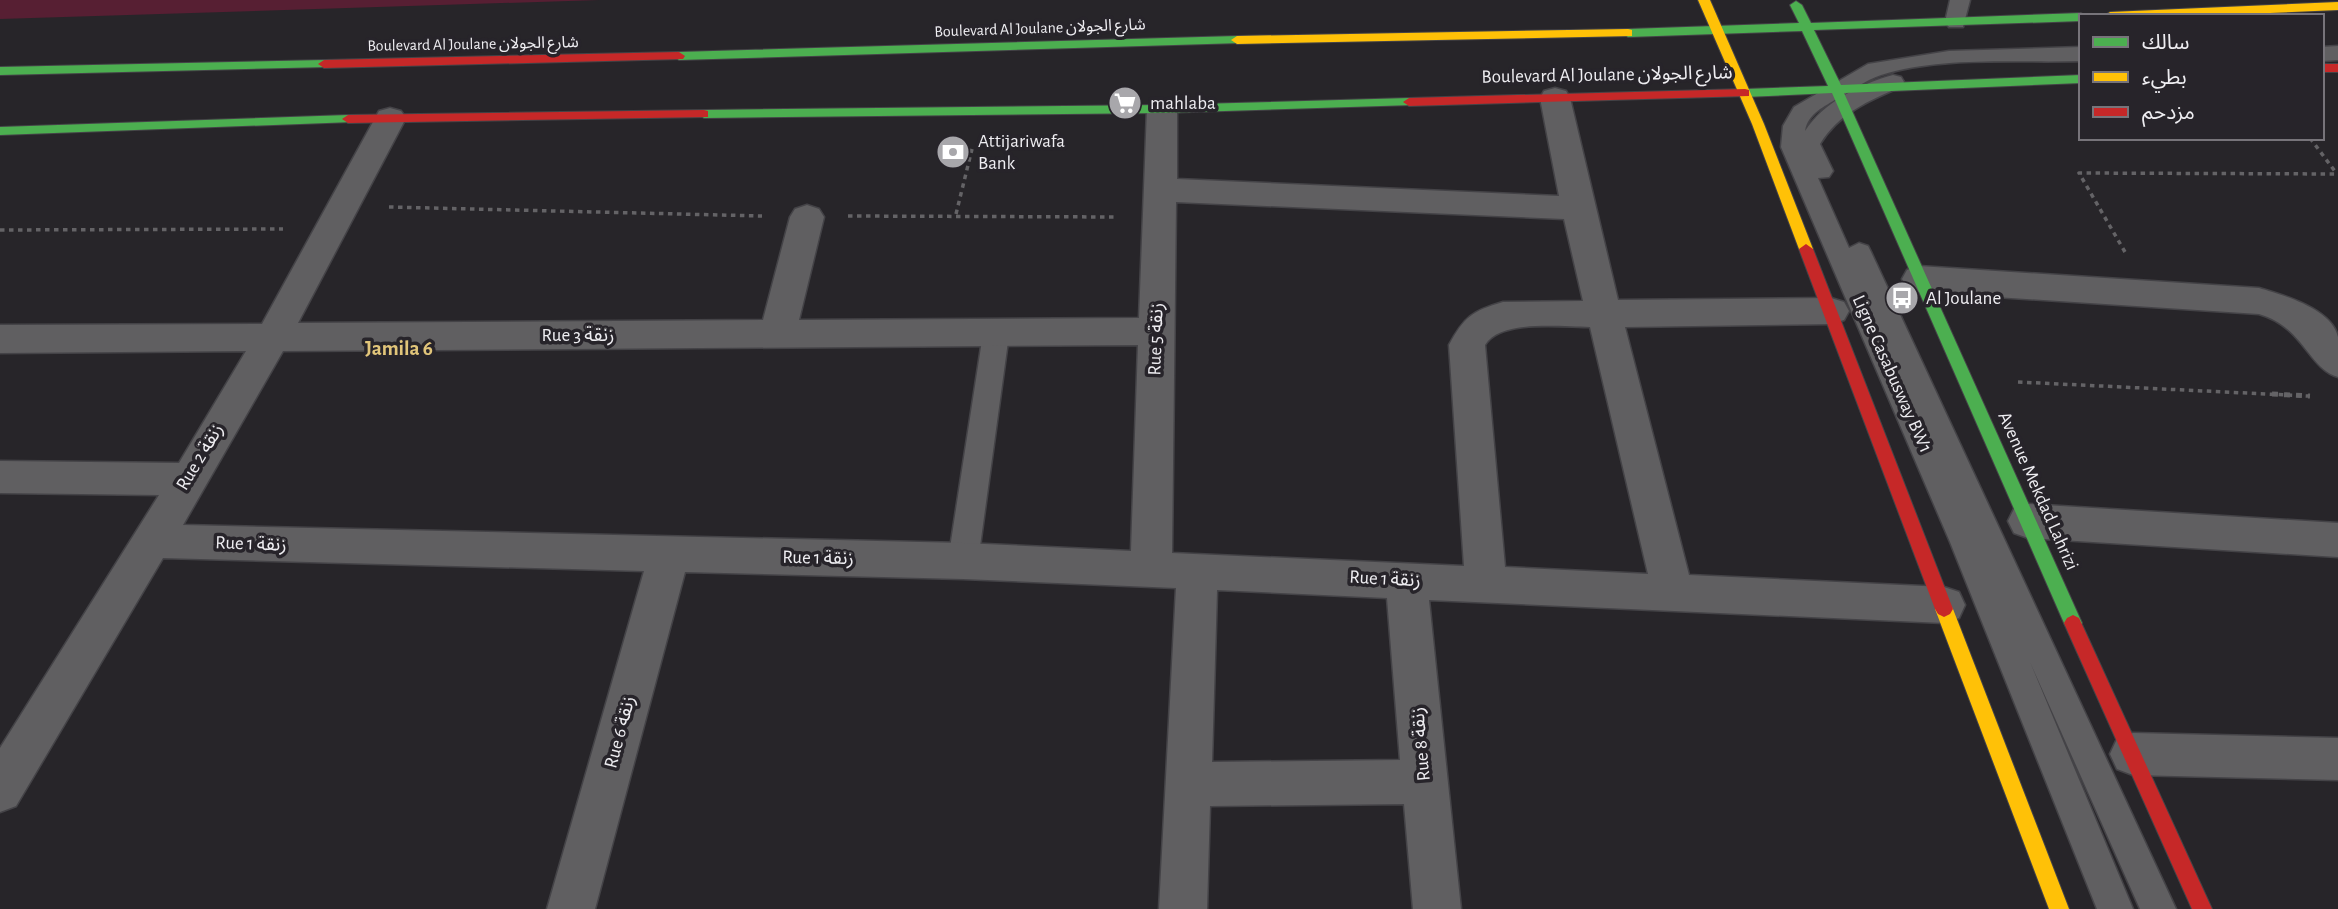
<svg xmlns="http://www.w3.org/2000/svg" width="2338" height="909" font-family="'Alegreya Sans','Noto Sans Arabic',sans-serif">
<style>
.green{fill:#571f33}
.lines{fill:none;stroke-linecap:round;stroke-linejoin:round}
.lane-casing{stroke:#444347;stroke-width:3}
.street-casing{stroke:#444347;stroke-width:3}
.fast-casing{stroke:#444347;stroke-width:2}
.slow-casing{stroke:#444347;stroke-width:2}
.jam-casing{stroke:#444347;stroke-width:2}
.path-far1{stroke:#646366;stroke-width:3.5;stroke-dasharray:4.5 4.5;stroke-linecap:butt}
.path{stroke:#646366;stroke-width:5;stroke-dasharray:6 6;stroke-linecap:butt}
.lane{fill:#605f61;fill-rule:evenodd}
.street{fill:#605f61;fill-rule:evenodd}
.fast{fill:#4caf50;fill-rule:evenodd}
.slow{fill:#ffc107;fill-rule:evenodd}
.jam{fill:#c62828;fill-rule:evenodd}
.labels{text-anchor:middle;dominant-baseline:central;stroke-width:7;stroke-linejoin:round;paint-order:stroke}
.far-street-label{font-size:16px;fill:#eeedf1;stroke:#27242a}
.street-label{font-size:19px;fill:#eeedf1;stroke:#27242a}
.poi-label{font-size:19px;fill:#eeedf1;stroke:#27242a;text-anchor:start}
.neighbourhood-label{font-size:21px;font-weight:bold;fill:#e1c57a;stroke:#27242a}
</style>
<rect width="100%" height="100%" fill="#272529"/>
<!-- green -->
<path class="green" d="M0,0H599L0,19Z"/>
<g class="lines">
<defs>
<path id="lane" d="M1950,0H1970L1963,27H1949L1945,22Z
M2338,46V60L2322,61V47Z
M2081,47V61C2016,63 1943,56 1881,75C1865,80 1852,91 1838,98C1824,107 1808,113 1805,131C1824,102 1860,84 1893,75L1901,77L1904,82L1901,87C1869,100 1838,114 1820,144L1833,171L1829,177L1818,178L1849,248L1859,243L1868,246L1871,252L2176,909H2140L2030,662L2133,909H2097L1950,542L1781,147L1783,126L1794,107L1868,64L1949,51Z
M996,324L1005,327L1009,334L978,561L973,570L963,574L953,570L948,561L983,334L987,327Z"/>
<path id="street" d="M1555,88L1566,91L1570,98L1618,300L1831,298L1844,302L1849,311L1844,320L1831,324L1625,327L1689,575L1944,587L1959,592L1965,605L1959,618L1944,623L1429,600L1461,909H1413L1404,804L1210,806L1207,909H1159L1176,588L963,579L685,572L595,909H547L644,571L163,558L16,806L0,812V748L159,495L0,493V461L179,463L246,351L0,353V325L262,324L379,111L390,108L401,111L406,118L298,323L763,320L790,217L795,209L807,205L819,209L824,217L799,320L1139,318L1147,109L1151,102L1162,99L1173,102L1177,109V179L1559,196L1540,98L1544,91ZM1176,202L1564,219L1583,301L1503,302C1472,311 1464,317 1449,345L1464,566L1172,553ZM1590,327L1648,574L1505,567L1485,345C1500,319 1561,327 1590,327ZM1138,345L1131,551L963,543L183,525L283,351ZM1217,590L1387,598L1400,760L1212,762Z
M1919,266L2259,288C2283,295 2332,309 2338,337C2338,349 2338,365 2338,377C2308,368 2304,327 2259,314L1919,292L1907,288L1902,279L1907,270Z
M2028,504L2338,523V557L2028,538L2014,533L2008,521L2014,509Z
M2133,733L2338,738V780L2133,775L2117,769L2110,754L2117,739Z"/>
<path id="fast" d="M1796,1L1802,5L1811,23L2081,13L2086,16H2081V21L1814,30L1841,85L2081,75V83L1844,93L2082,623L2079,628L2073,631L2067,628L2064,623L1832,93L1745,97L1739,93L1745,89L1828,86L1802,31L1628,37L1622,33L1628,29L1799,23L1790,5Z
M1237,36L1243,40L1241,43L679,60L673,56L679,52Z
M324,60L330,64L328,67L0,75V67Z
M1409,98L1413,99V105L1162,113L704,118L698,114L704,110L1162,105Z
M348,115L354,119L353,122L0,135V127Z"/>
<path id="slow" d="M1698,0H1710L1764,124L1813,249L1811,253L1806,254L1799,249L1752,124Z
M2338,2V10L2197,16H2104L2110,12Z
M1628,29L1632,30V36L1237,44L1231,40L1237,36Z
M1944,601L1950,604L1953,609L2069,909H2049L1935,609L1938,604Z"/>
<path id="jam" d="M679,52L685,56L683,59L324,68L318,64L324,60Z
M2322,64H2338V72H2322Z
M1745,89L1749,90V96L1409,106L1403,102L1409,98Z
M704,110L708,111V117L348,123L342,119L348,115Z
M1806,244L1813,249L1953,609L1950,614L1944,617L1938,614L1935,609L1799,249Z
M2073,615L2079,618L2212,909H2192L2064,623L2067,618Z"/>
</defs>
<!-- lane casing -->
<use href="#lane" class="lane-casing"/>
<!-- street casing -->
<use href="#street" class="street-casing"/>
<!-- fast casing -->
<use href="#fast" class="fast-casing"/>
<!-- slow casing -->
<use href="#slow" class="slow-casing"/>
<!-- jam casing -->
<use href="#jam" class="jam-casing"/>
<!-- path-far1 -->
<path class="path-far1" d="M2310,138L2337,174
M389,207L762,216
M956,214L972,149
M848,216L1116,217
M0,230L283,229
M2125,252L2079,173L2337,174
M2018,382L2308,396"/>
<!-- path -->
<path class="path" d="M2272,394L2310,396"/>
<!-- lane -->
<use href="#lane" class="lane"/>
<!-- street -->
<use href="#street" class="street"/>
<!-- fast -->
<use href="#fast" class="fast"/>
<!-- slow -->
<use href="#slow" class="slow"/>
<!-- jam -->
<use href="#jam" class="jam"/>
</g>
<!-- icons -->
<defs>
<symbol id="supermarket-disc" viewBox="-11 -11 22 22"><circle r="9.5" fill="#a8a7ab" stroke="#27242a"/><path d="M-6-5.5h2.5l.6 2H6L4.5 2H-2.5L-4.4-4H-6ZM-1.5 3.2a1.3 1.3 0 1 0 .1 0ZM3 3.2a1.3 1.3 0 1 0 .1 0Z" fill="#fff"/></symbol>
<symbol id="bank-disc" viewBox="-11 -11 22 22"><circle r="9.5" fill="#a8a7ab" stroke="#27242a"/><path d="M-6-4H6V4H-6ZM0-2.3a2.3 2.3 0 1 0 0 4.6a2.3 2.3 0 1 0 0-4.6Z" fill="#fff"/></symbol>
<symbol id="bus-disc" viewBox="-11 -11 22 22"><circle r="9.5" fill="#a8a7ab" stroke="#27242a"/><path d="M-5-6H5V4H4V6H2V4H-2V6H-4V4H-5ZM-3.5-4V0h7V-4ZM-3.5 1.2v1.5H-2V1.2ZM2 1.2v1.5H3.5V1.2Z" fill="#fff"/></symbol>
</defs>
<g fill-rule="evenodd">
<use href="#supermarket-disc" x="1106" y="84" width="38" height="38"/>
<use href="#bank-disc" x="934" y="133" width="38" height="38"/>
<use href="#bus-disc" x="1883" y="279" width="38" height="38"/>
</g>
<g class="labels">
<!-- far-street labels -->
<g class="far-street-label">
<text transform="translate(1040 28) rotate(-2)">Boulevard Al Joulane شارع الجولان</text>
<text transform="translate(473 44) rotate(-1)">Boulevard Al Joulane شارع الجولان</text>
</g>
<!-- street labels -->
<g class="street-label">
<text transform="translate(1607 75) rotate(-1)">Boulevard Al Joulane شارع الجولان</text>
<text x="578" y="335">Rue 3 زنقة</text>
<text transform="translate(1156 339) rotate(-88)">Rue 5 زنقة</text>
<text transform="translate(1892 374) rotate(66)">Ligne Casabusway BW1</text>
<text transform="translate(200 457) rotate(-59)">Rue 2 زنقة</text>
<text transform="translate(2038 491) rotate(66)">Avenue Mekdad Lahrizi</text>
<text transform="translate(251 544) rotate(2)">Rue 1 زنقة</text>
<text transform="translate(818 558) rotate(1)">Rue 1 زنقة</text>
<text transform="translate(1385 579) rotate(3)">Rue 1 زنقة</text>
<text transform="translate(620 732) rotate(-75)">Rue 6 زنقة</text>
<text transform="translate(1421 744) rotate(-95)">Rue 8 زنقة</text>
</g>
<!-- poi labels -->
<g class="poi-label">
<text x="1150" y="103">mahlaba</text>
<text x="978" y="141">Attijariwafa<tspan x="978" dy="22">Bank</tspan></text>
<text x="1926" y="298">Al Joulane</text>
</g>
<!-- neighbourhood labels -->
<g class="neighbourhood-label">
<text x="399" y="348">Jamila 6</text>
</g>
</g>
<!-- legend -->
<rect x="2079" y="14" width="245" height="126" fill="#27242a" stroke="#77747a" stroke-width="2"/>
<rect x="2093" y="37" width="35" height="10" fill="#4caf50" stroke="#77747a" stroke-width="2"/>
<text x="2142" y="49" font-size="21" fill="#eeedf1">سالك</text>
<rect x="2093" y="72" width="35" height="10" fill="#ffc107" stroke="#77747a" stroke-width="2"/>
<text x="2142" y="84" font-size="21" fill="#eeedf1">بطيء</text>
<rect x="2093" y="107" width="35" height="10" fill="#c62828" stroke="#77747a" stroke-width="2"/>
<text x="2142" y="119" font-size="21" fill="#eeedf1">مزدحم</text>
</svg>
